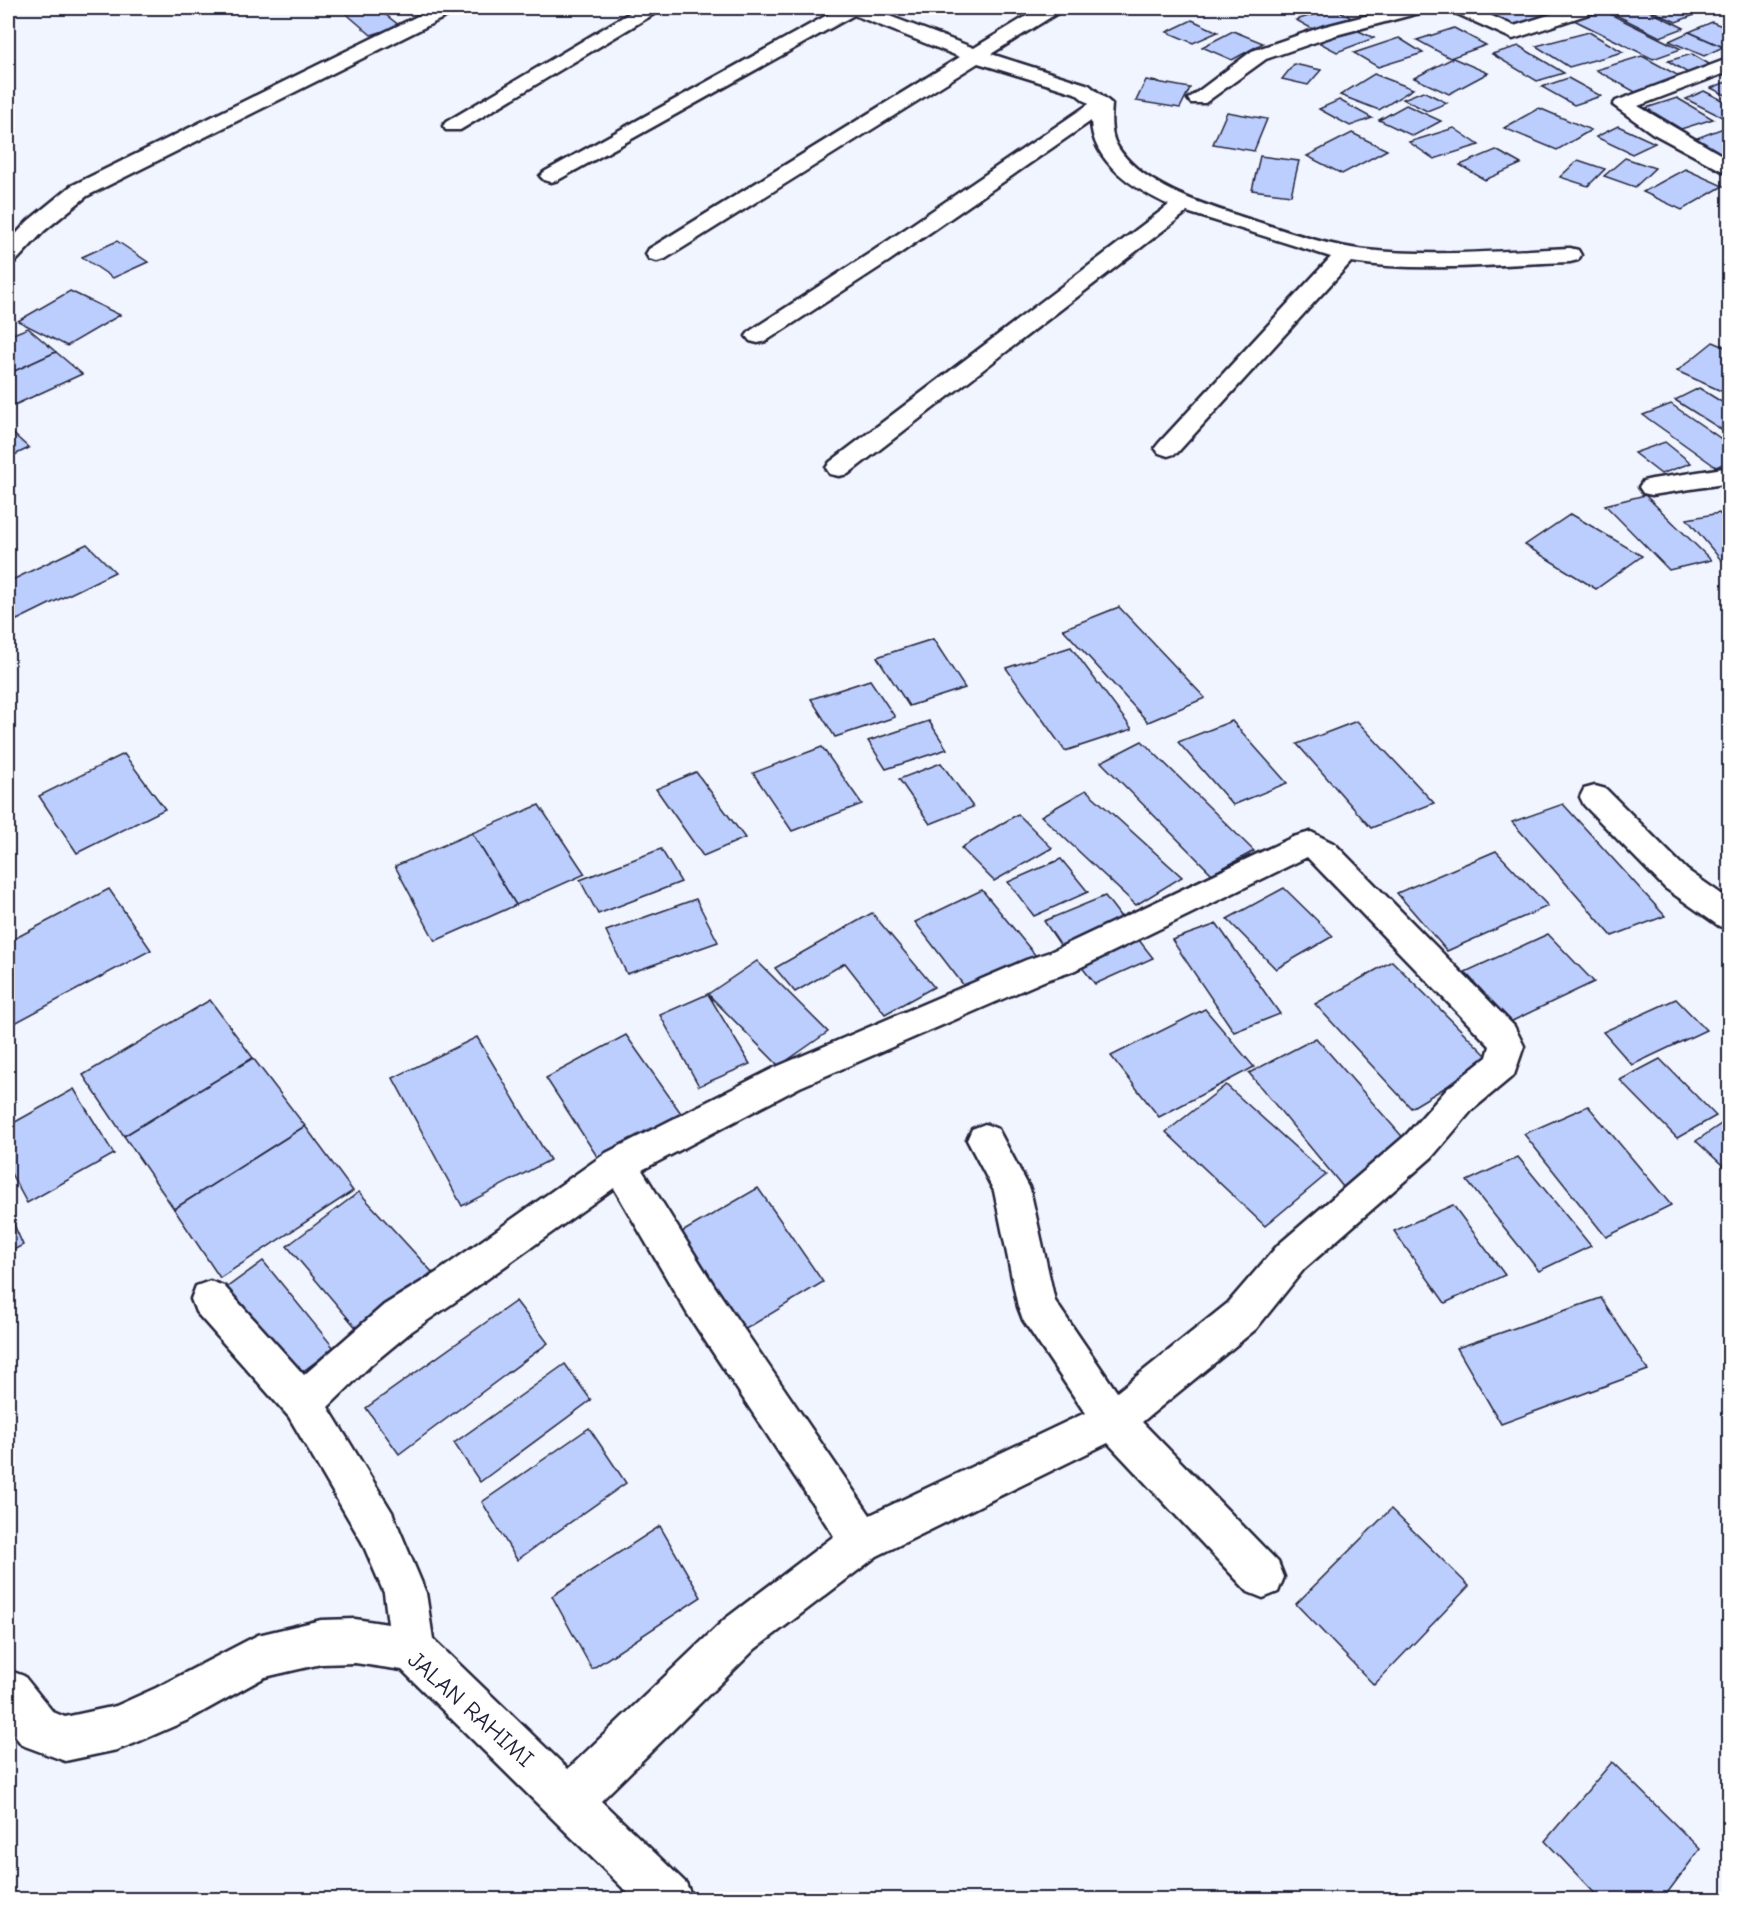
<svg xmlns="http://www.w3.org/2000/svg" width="1737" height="1907" viewBox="0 0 1737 1907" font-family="'Comic Neue',sans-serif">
<rect width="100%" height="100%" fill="#f1f5ff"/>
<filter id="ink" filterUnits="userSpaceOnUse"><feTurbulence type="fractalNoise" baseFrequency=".0167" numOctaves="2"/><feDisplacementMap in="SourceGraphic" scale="12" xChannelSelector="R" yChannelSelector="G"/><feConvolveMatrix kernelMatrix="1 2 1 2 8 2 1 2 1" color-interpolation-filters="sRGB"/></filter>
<g filter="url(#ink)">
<!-- building -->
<g fill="#bbcefe" stroke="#22223b" stroke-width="1.5">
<path d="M 355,8 L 377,8 L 400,26 L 371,35 L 343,11 Z"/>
<path d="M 1334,8 L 1355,20 L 1318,32 L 1296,20 Z"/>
<path d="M 1476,8 L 1549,8 L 1555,10 L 1514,26 Z"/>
<path d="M 1614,8 L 1643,8 L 1684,28 L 1660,37 L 1606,10 Z"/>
<path d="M 1646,8 L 1689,8 L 1700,13 L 1676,22 Z"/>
<path d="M 1602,10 L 1681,49 L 1653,59 L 1574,20 Z"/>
<path d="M 1192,20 L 1218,32 L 1193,43 L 1167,32 Z"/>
<path d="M 1712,22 L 1730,29 L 1730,44 L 1723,47 L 1689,32 Z"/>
<path d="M 1352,28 L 1374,38 L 1337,52 L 1316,41 Z"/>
<path d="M 1454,28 L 1486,45 L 1450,58 L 1417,40 Z"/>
<path d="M 1233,31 L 1263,43 L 1232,60 L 1202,47 Z"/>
<path d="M 1589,32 L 1623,52 L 1569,67 L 1536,46 Z"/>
<path d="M 1689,32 L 1723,47 L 1704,56 L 1669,41 Z"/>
<path d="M 1399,38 L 1423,53 L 1378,67 L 1354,53 Z"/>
<path d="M 1519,46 L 1564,73 L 1537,81 L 1492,54 Z"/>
<path d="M 1692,54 L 1716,68 L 1691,75 L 1668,61 Z"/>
<path d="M 1642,56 L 1681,77 L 1635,92 L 1596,70 Z"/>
<path d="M 1453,58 L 1488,73 L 1449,94 L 1414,78 Z"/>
<path d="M 1294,64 L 1321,70 L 1308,85 L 1282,79 Z"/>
<path d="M 1374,74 L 1413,89 L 1379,110 L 1340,95 Z"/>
<path d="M 1568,78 L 1601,96 L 1574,105 L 1542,87 Z"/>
<path d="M 1146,80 L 1190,88 L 1180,108 L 1136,101 Z"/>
<path d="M 1726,82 L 1730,84 L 1730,97 L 1711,88 Z"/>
<path d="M 1423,91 L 1447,103 L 1427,111 L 1403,99 Z"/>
<path d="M 1704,91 L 1730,104 L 1730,121 L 1686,99 Z"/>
<path d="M 1677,98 L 1713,119 L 1681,129 L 1646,108 Z"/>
<path d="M 1339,100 L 1372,118 L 1350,126 L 1319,109 Z"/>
<path d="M 1406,105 L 1441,121 L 1413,136 L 1379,120 Z"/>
<path d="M 1539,108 L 1591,130 L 1557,150 L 1504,128 Z"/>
<path d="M 1227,112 L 1267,119 L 1254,151 L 1213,144 Z"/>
<path d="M 1618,126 L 1655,143 L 1632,154 L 1596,137 Z"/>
<path d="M 1726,127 L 1730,129 L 1730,163 L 1689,141 Z"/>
<path d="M 1454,128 L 1479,145 L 1434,159 L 1409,142 Z"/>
<path d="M 1352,133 L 1387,150 L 1342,174 L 1307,156 Z"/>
<path d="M 1496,150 L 1521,164 L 1485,180 L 1460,165 Z"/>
<path d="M 1260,156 L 1299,161 L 1291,195 L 1252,190 Z"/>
<path d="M 1625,158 L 1655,168 L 1635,187 L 1604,176 Z"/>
<path d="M 1578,160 L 1605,169 L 1588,186 L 1560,177 Z"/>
<path d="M 1685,169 L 1723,186 L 1682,210 L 1643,192 Z"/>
<path d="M 117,241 L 148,262 L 113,278 L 82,257 Z"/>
<path d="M 70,291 L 120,315 L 67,346 L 18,321 Z"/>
<path d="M 28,328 L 56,352 L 8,374 L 8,336 Z"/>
<path d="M 1713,342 L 1730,349 L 1730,395 L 1677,371 Z"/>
<path d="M 56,352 L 82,374 L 8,408 L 8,374 Z"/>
<path d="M 1699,388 L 1730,407 L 1730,435 L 1675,400 Z"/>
<path d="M 1671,404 L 1730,445 L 1730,461 L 1716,467 L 1643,415 Z"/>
<path d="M 8,429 L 29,448 L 8,458 Z"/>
<path d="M 1665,442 L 1691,463 L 1661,474 L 1634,453 Z"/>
<path d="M 1645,495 L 1711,560 L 1669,570 L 1605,505 Z"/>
<path d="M 1719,513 L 1730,526 L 1730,558 L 1721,560 L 1687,519 Z"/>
<path d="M 1571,514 L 1642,556 L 1596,589 L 1525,545 Z"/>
<path d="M 87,544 L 115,572 L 17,620 L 8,609 L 8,582 Z"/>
<path d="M 1119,607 L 1205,698 L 1148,722 L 1063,629 Z"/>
<path d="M 933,639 L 965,688 L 909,706 L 877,657 Z"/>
<path d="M 1071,647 L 1132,729 L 1065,751 L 1006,668 Z"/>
<path d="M 870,680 L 895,717 L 835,737 L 811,699 Z"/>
<path d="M 929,721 L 947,749 L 886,769 L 868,741 Z"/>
<path d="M 1232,721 L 1287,783 L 1233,805 L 1178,742 Z"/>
<path d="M 1357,721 L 1434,803 L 1371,828 L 1297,744 Z"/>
<path d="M 1142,741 L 1254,851 L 1212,874 L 1101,762 Z"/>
<path d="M 822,747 L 862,804 L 792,831 L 753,773 Z"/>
<path d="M 124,754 L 165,809 L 77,853 L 39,796 Z"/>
<path d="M 941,763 L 973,807 L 930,824 L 899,779 Z"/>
<path d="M 696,772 L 745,838 L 703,856 L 656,789 Z"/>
<path d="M 1086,790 L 1182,877 L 1136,905 L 1041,816 Z"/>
<path d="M 1563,804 L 1665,916 L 1612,936 L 1512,822 Z"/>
<path d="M 539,805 L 585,874 L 516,905 L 472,833 Z"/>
<path d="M 1018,814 L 1052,848 L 994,881 L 961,848 Z"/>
<path d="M 472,833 L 516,905 L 435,941 L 395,866 Z"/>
<path d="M 661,849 L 681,882 L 598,914 L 580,880 Z"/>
<path d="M 1496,851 L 1548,906 L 1447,951 L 1397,893 Z"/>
<path d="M 1061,859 L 1088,892 L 1034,916 L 1008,882 Z"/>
<path d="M 1284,888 L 1333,936 L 1276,969 L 1227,919 Z"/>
<path d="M 109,889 L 151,950 L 13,1024 L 8,1015 L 8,942 Z"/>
<path d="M 982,890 L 1036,956 L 968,991 L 915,922 Z"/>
<path d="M 1105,896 L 1124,921 L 1061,946 L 1044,921 Z"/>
<path d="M 696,899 L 718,942 L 627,974 L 606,931 Z"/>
<path d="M 872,913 L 934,987 L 885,1014 L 845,963 L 795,992 L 775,968 Z"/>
<path d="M 1217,924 L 1280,1014 L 1234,1032 L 1172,940 Z"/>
<path d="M 1548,934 L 1594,982 L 1510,1022 L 1465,972 Z"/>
<path d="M 1135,935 L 1153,958 L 1095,984 L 1077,961 Z"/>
<path d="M 757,961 L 828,1032 L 779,1066 L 708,994 Z"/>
<path d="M 1392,961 L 1491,1060 L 1411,1108 L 1315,1004 Z"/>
<path d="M 708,994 L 750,1064 L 699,1086 L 660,1015 Z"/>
<path d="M 1676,999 L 1706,1030 L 1632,1065 L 1603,1032 Z"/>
<path d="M 210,1000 L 253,1058 L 124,1136 L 83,1075 Z"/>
<path d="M 1205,1009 L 1254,1067 L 1159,1117 L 1111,1056 Z"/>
<path d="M 626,1035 L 683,1116 L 600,1161 L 546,1078 Z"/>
<path d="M 477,1037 L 550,1160 L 462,1206 L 393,1078 Z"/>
<path d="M 1316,1038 L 1414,1150 L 1344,1188 L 1249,1073 Z"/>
<path d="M 253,1058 L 305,1126 L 174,1209 L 124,1136 Z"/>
<path d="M 1660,1059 L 1716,1116 L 1677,1138 L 1620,1080 Z"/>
<path d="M 1226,1085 L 1326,1175 L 1265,1226 L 1166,1132 Z"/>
<path d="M 74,1089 L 114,1154 L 27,1203 L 8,1168 L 8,1126 Z"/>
<path d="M 1588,1106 L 1671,1205 L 1606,1237 L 1524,1134 Z"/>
<path d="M 1730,1118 L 1730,1172 L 1696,1141 Z"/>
<path d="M 305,1126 L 353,1191 L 220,1278 L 174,1209 Z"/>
<path d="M 1518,1157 L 1591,1246 L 1539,1271 L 1467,1181 Z"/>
<path d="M 758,1188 L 823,1282 L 744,1330 L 682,1232 Z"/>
<path d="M 359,1192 L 432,1272 L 358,1330 L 287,1246 Z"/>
<path d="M 1453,1205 L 1505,1275 L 1445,1303 L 1394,1231 Z"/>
<path d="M 8,1211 L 23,1245 L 8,1253 Z"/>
<path d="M 263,1261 L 334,1348 L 290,1381 L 222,1291 Z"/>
<path d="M 1601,1298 L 1648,1370 L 1501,1424 L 1457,1348 Z"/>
<path d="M 516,1301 L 548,1343 L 399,1454 L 366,1408 Z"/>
<path d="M 565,1364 L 591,1400 L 480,1482 L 454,1443 Z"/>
<path d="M 589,1428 L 626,1483 L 517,1560 L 482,1502 Z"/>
<path d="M 1391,1509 L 1469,1586 L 1374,1685 L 1296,1604 Z"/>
<path d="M 660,1526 L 701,1597 L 592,1669 L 552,1596 Z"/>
<path d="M 1612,1762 L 1700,1849 L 1662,1900 L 1601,1900 L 1545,1841 Z"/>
</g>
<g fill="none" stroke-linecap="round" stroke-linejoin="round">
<defs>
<g id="minor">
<path d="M 434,8 L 457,8 L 455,12 L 87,196 L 44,231 L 16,261 L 8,263 L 8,243 L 28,221 L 71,186 Z"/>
<path d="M 638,8 L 659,8 L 657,12 L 460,130 L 446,130 L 443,126 L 446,122 Z"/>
<path d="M 840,8 L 868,8 L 974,48 L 1040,8 L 1061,8 L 1059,12 L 991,54 L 1089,85 L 1112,104 C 1111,117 1110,132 1116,144 C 1141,189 1215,208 1261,223 C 1295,234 1330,246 1366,250 C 1433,257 1502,251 1570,248 L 1578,250 L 1581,255 L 1578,260 L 1570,262 C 1498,264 1423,273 1351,262 L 1177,453 L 1168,456 L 1159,453 L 1155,448 L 1159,443 L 1331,257 L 1187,212 L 848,474 L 839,476 L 830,474 L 826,468 L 830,462 L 1169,205 C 1135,189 1092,163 1091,121 L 889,261 L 766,341 L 758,343 L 750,341 L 746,336 L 750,331 L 873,251 L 1089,104 L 1075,93 L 978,63 L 665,259 L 657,261 L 649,259 L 646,254 L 649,249 L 960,57 L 854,15 L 558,180 L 551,182 L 544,180 L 540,176 L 544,172 Z"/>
<path d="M 1396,8 L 1425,8 L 1423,12 L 1336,35 L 1266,59 L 1205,103 L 1191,103 L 1188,99 L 1252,51 L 1322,27 Z"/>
<path d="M 1451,8 L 1474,8 L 1514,26 L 1571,8 L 1597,8 L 1595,12 L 1513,39 L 1453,12 Z"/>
<path d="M 1720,8 L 1730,8 L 1730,14 L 1722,12 Z"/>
<path d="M 1730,58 L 1730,71 L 1638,106 L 1730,160 L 1730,175 L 1652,133 L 1613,105 L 1616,101 Z"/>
<path d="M 1730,467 L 1730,483 L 1652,495 L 1643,493 L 1639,487 L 1643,481 L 1652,479 Z"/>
<path d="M 1595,786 L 1606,789 L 1687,870 L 1730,900 L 1730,930 L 1719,926 L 1665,888 L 1584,805 L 1580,797 L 1584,789 Z"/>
<path d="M 1311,832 L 1335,844 L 1514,1026 L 1524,1046 L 1514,1075 L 1472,1110 L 1432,1157 L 1304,1269 L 1256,1329 L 1142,1422 L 1278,1562 L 1284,1577 L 1278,1592 L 1263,1598 L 1248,1592 L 1108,1443 L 877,1556 L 755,1649 L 601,1801 L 686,1883 L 693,1900 L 635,1900 L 402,1670 L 355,1663 L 321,1664 L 265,1677 L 188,1720 L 133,1744 L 117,1750 L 65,1761 L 22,1745 L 8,1727 L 8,1670 L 24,1676 L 53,1712 L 65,1717 L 116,1706 L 156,1688 L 258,1635 L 321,1620 L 355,1619 L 388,1624 L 384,1593 L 362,1542 L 289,1417 L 196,1312 L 191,1299 L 196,1286 L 210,1281 L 224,1286 L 304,1375 L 384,1305 L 436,1273 L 606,1153 L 776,1067 L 1026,960 L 1050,952 L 1293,837 ZM 1307,857 L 1490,1046 L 1487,1057 L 1448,1088 L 1406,1135 L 1278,1245 L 1228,1303 L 1117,1392 L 1055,1301 L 1030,1189 L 998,1129 L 985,1124 L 972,1129 L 967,1140 L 994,1191 L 1018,1307 L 1023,1320 L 1085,1413 L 870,1515 L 715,1287 L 642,1170 L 800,1087 L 1046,980 L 1071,972 ZM 614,1188 L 687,1313 L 834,1536 L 725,1619 L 568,1769 L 433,1639 L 426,1593 L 392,1512 L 328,1407 L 372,1364 L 412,1331 L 462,1297 Z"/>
</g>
</defs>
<!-- minor casing -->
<use href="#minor" stroke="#22223b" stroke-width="5"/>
<!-- minor -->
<use href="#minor" fill="#fff" fill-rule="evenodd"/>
</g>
</g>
<g text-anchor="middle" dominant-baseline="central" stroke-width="6" stroke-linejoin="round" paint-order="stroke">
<!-- near-street labels -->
<g font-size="24" fill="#22223b" stroke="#fff">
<text transform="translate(471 1709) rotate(42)">JALAN RAHIMI</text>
</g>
</g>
<!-- margin -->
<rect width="1737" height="1907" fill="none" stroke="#fff" stroke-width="30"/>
<rect x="15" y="15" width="1707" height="1877" fill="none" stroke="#22223b" stroke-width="2" filter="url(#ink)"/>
</svg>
